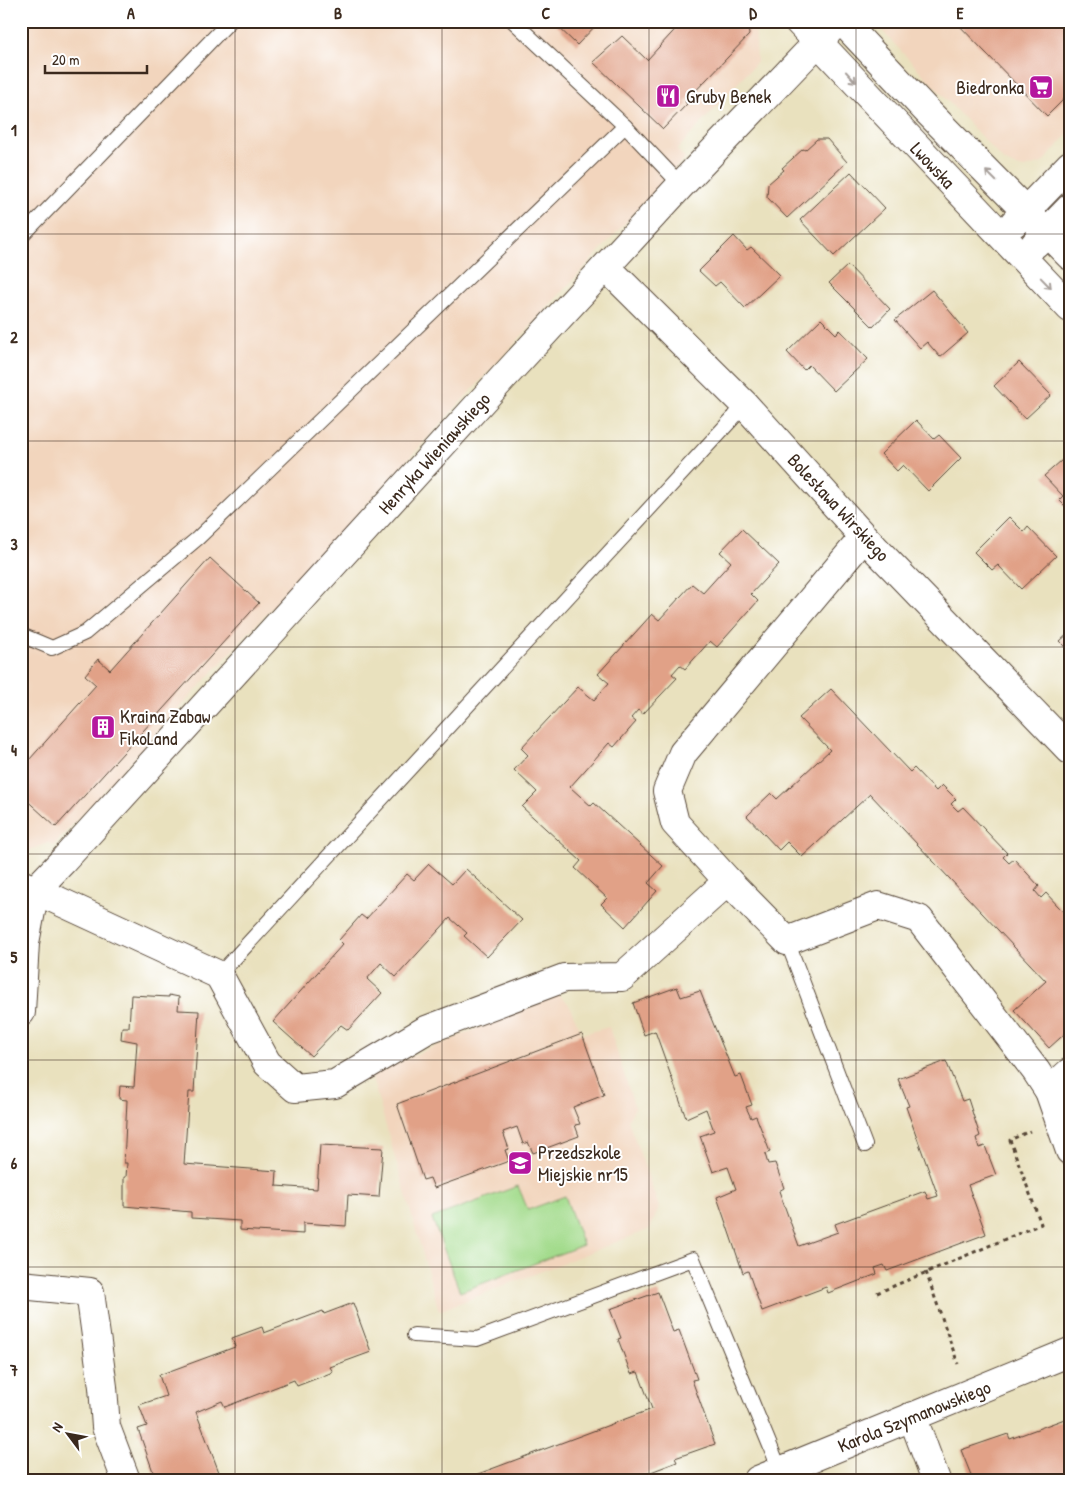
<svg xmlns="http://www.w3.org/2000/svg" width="1091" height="1501" viewBox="0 0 1091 1501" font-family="'Patrick Hand',sans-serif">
<rect width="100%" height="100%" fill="#fff"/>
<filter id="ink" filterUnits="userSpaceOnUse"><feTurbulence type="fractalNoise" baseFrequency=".02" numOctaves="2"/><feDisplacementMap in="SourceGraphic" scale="10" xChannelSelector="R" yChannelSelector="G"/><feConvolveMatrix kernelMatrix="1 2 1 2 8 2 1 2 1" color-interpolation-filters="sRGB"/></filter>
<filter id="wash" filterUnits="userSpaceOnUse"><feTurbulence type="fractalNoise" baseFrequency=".0096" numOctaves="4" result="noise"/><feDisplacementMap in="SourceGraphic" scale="20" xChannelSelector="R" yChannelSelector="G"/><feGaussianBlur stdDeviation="1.12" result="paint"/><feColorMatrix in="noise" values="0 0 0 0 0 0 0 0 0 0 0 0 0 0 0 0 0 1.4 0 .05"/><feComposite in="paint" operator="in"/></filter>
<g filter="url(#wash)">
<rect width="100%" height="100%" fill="#e9e1be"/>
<!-- built -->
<g fill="#f2d5bd">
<path d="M 21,21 L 755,21 L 757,62 L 677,150 L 685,158 L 54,845 L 48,843 L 21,854 Z"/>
<path d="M 873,21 L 1070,21 L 1070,132 L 1042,163 L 1024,168 L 1012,165 L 1004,161 Z"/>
<path d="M 557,994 L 568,1003 L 582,1034 L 609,1027 L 635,1108 L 628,1120 L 659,1207 L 650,1229 L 439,1311 L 371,1074 Z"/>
</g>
<!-- green -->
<path fill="#a3db8c" stroke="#6f8255" d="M 518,1186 L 528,1210 L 565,1196 L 583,1245 L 460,1292 L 432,1218 Z"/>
<g id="blocks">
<!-- building -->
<g fill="#e1a187">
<path d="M 552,21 L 600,21 L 577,45 Z"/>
<path d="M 683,21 L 744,21 L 748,25 L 749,35 L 685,102 L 687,104 L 663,129 L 593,62 L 622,36 L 647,60 Z"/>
<path d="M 955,21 L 1070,21 L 1070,93 L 1047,116 Z"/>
<path d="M 817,139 L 827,139 L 847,162 L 787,218 L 767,197 L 768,184 L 784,170 L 782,168 L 803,149 L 805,150 Z"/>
<path d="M 851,172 L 885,208 L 834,256 L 800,220 Z"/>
<path d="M 734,236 L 747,250 L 751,247 L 780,275 L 745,308 L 720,282 L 715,286 L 699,271 Z"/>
<path d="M 848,265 L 890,309 L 873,327 L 829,283 Z"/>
<path d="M 932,290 L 968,333 L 940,357 L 927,342 L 920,348 L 895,320 Z"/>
<path d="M 821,319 L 836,334 L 840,330 L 868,359 L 834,391 L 809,365 L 804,370 L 787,352 Z"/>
<path d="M 1019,362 L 1051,395 L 1025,419 L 994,386 Z"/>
<path d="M 916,420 L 934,439 L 939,435 L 961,458 L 928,491 L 903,465 L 897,471 L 881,454 Z"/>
<path d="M 1070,453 L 1070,511 L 1059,500 L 1063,496 L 1044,476 Z"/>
<path d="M 1009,517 L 1024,532 L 1028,527 L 1056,556 L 1021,589 L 998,565 L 992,570 L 974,552 Z"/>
<path d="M 742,529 L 779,564 L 751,594 L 758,601 L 717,647 L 710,641 L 685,669 L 680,665 L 672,674 L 677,678 L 643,714 L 638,710 L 631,718 L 636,722 L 614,747 L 609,743 L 570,787 L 591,806 L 594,803 L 663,866 L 648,883 L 657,891 L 625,927 L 601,904 L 607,898 L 575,868 L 581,861 L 522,807 L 537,792 L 514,770 L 528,755 L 521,748 L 578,687 L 594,700 L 609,683 L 598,674 L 652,614 L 659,620 L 692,584 L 703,593 L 731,562 L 720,552 Z"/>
<path d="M 210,558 L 259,603 L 56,827 L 21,795 L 21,769 L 96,685 L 85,675 L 98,659 L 110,670 Z"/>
<path d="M 1070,632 L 1070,651 L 1060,641 Z"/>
<path d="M 831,689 L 910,772 L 914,768 L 936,791 L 942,785 L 956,799 L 951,804 L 958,811 L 963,807 L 1007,853 L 1003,857 L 1009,863 L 1014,859 L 1039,886 L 1035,891 L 1041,898 L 1046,893 L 1070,919 L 1070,1021 L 1068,1022 L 1070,1029 L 1049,1048 L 1014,1010 L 1046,981 L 870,794 L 802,857 L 787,842 L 779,850 L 747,816 L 771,793 L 777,799 L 830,750 L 799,718 Z"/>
<path d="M 429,864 L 452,884 L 466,869 L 522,920 L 487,957 L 464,936 L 467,933 L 450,918 L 396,977 L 381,963 L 367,979 L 382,993 L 348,1030 L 341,1025 L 311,1056 L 273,1022 L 343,944 L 339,940 L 361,915 L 366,919 L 407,874 L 414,880 Z"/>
<path d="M 677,987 L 681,997 L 700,991 L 735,1077 L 741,1075 L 752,1105 L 746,1107 L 751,1118 L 756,1116 L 770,1152 L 765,1154 L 768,1164 L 775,1163 L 784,1188 L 779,1191 L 799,1246 L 838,1232 L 835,1224 L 925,1191 L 928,1199 L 938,1196 L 906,1107 L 909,1106 L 898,1079 L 946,1061 L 962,1101 L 968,1099 L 980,1136 L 976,1138 L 979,1148 L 985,1146 L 996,1175 L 968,1185 L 986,1234 L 887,1271 L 884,1265 L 875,1268 L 877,1274 L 828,1293 L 826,1287 L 762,1311 L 748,1271 L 743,1273 L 717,1197 L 736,1189 L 728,1167 L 713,1172 L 700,1136 L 714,1131 L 706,1109 L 686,1118 L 655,1031 L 644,1035 L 633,1003 Z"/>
<path d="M 131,995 L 169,997 L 169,995 L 179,997 L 178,1010 L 199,1011 L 194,1092 L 189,1092 L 184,1164 L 277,1171 L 276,1186 L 317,1189 L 320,1145 L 383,1148 L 379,1197 L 348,1195 L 346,1226 L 303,1223 L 303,1234 L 240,1230 L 240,1221 L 191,1218 L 191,1212 L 124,1206 L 124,1177 L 126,1177 L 127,1163 L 124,1163 L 127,1100 L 119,1099 L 120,1086 L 134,1087 L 137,1042 L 121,1039 L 122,1027 L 129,1027 Z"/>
<path d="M 582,1034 L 604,1095 L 573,1107 L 580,1124 L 575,1125 L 579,1136 L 533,1153 L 528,1142 L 523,1144 L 517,1127 L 503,1132 L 509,1149 L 505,1150 L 509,1161 L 434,1188 L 430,1178 L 423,1180 L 397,1104 Z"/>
<path d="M 658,1292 L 673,1332 L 679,1330 L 697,1379 L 692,1380 L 715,1444 L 675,1458 L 677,1462 L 630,1480 L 462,1480 L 652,1409 L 638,1372 L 631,1374 L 618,1339 L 621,1338 L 610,1309 Z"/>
<path d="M 353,1303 L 371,1352 L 330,1367 L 333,1372 L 297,1386 L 294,1380 L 225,1407 L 222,1401 L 196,1412 L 222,1480 L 227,1477 L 228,1480 L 156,1480 L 138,1429 L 147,1426 L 139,1405 L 166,1396 L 159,1375 L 235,1347 L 232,1338 L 262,1327 L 264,1333 L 323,1311 L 324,1314 Z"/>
<path d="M 1070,1417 L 1070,1479 L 973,1480 L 961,1450 L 1008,1434 L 1010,1439 Z"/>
</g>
</g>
</g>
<g filter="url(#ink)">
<use href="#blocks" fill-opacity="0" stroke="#554536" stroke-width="1"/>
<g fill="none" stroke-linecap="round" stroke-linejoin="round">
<defs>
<g id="lane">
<path d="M 513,21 L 625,126 L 681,185"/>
<path d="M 21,237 L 230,21"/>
<path d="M 21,635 L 52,648 L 85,633 L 198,538 L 625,126"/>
<path d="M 787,941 L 865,1145"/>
<path d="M 219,975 L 745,405"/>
<path d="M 414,1335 L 477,1339 L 693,1259 L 780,1470"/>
</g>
<g id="street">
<path d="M 606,267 L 745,405 L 864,537 L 1070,750"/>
<path d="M 728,881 L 675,823 L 667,791 L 683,753 L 864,537"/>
<path d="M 21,1012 L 25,943 L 35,890 L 219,975 L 267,1063 L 295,1088 L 335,1084 L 426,1030 L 564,978 L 622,977 L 728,881 L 787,941 L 878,906 L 919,919 L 1036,1071 L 1049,1091 L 1070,1151"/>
<path d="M 1049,1091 L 1070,1072"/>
<path d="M 21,1285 L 90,1292 L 103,1387 L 106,1427 L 126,1480"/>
<path d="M 912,1416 L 936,1480"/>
<path d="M 758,1480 L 1070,1352"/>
</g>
<g id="secondary">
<path d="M 798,21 L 1070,308"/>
<path d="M 842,21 L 927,111 L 1070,256"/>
<path d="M 1014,223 L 1070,165"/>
<path d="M 1035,244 L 1070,208"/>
<path d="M 21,884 L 35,890 L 63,861 L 501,380 L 681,185 L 838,21"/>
</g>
</defs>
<!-- lane casing -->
<use href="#lane" stroke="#554536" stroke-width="16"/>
<!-- street casing -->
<use href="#street" stroke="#554536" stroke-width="30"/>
<!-- secondary casing -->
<use href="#secondary" stroke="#554536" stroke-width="30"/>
<!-- path -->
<g stroke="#554536" stroke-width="3" stroke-dasharray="4 4" stroke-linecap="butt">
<path d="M 926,1272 L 958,1364"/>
<path d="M 877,1293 L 1041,1224 L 1010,1140 L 1030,1131"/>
</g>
<!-- lane -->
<use href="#lane" stroke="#fff" stroke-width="14"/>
<!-- street -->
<use href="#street" stroke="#fff" stroke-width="28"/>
<!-- secondary -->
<use href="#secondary" stroke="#fff" stroke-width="28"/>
</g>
<!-- one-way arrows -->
<defs><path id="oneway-shaft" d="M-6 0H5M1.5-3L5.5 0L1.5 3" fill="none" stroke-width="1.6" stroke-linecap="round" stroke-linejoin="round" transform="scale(1.25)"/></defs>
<g stroke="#a79f9a">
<use href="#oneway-shaft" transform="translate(851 77) rotate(47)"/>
<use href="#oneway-shaft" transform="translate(991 176) rotate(-135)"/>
<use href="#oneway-shaft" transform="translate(1046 283) rotate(46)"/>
</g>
</g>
<!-- grid -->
<path fill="none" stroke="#3b2a1e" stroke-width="1" stroke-opacity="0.55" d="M 235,21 L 235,1480M 442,21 L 442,1480M 649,21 L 649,1480M 856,21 L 856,1480M 21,234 L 1070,234M 21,441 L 1070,441M 21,647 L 1070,647M 21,854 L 1070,854M 21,1060 L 1070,1060M 21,1267 L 1070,1267"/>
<!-- icons -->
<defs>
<symbol id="supermarket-square" viewBox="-11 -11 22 22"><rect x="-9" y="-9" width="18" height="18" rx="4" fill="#b5179e" stroke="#fff"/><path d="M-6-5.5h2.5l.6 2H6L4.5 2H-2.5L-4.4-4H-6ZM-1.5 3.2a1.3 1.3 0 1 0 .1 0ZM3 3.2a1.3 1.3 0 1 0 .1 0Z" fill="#fff"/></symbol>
<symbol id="restaurant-square" viewBox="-11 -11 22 22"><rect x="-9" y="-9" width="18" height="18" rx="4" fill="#b5179e" stroke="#fff"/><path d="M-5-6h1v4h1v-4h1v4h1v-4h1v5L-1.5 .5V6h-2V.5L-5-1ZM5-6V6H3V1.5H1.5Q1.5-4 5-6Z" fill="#fff"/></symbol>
<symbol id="building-square" viewBox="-11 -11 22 22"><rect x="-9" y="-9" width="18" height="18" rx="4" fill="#b5179e" stroke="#fff"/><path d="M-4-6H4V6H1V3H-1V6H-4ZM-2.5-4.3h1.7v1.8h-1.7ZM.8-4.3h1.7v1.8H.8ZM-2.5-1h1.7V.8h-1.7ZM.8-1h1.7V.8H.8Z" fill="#fff"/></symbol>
<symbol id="school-square" viewBox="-11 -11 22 22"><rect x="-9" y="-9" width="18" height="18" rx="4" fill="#b5179e" stroke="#fff"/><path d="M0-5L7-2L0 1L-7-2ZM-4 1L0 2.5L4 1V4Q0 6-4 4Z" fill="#fff"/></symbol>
</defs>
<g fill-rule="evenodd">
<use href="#supermarket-square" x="1027" y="73" width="28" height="28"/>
<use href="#restaurant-square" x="654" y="82" width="28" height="28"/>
<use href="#building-square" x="89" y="713" width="28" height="28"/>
<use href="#school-square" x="506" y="1149" width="28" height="28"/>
</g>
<g text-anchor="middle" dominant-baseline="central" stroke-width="4" stroke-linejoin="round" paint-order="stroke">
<!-- poi labels -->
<g font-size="19" fill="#3b2a1e" stroke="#fff" text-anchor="start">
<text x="1024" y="87" text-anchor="end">Biedronka</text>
<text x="686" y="96">Gruby Benek</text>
<text x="120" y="716">Kraina Zabaw<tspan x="120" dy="22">FikoLand</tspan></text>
<text x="538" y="1152">Przedszkole<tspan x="538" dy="22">Miejskie nr15</tspan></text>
</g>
<!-- street labels -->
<g font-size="19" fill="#3b2a1e" stroke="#fff">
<text transform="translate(933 165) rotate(47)">Lwowska</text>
<text transform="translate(434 453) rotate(-48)">Henryka Wieniawskiego</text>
<text transform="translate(839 507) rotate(47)">Bolesława Wirskiego</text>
<text transform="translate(914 1416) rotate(-22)">Karola Szymanowskiego</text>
</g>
</g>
<!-- margin -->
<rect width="1091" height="1501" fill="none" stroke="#fff" stroke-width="55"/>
<!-- north arrow -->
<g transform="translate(68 1434) rotate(302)" stroke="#ffffff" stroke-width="4" paint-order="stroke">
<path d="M0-4L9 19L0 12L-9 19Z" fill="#3b2a1e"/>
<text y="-8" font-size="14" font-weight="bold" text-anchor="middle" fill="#3b2a1e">N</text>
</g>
<!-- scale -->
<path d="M45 65v8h102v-8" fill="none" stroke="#3b2a1e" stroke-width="2.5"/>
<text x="52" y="65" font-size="15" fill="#3b2a1e" stroke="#ffffff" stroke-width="4" paint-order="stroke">20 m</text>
<rect x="28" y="28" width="1036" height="1446" fill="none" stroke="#3b2a1e" stroke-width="2"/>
<g font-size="16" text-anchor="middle" font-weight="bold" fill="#3b2a1e">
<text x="131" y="19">A</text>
<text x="338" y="19">B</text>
<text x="546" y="19">C</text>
<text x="753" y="19">D</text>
<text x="960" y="19">E</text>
<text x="14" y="136">1</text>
<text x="14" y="343">2</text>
<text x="14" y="550">3</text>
<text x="14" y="756">4</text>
<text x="14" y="963">5</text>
<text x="14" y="1169">6</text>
<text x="14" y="1376">7</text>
</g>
</svg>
